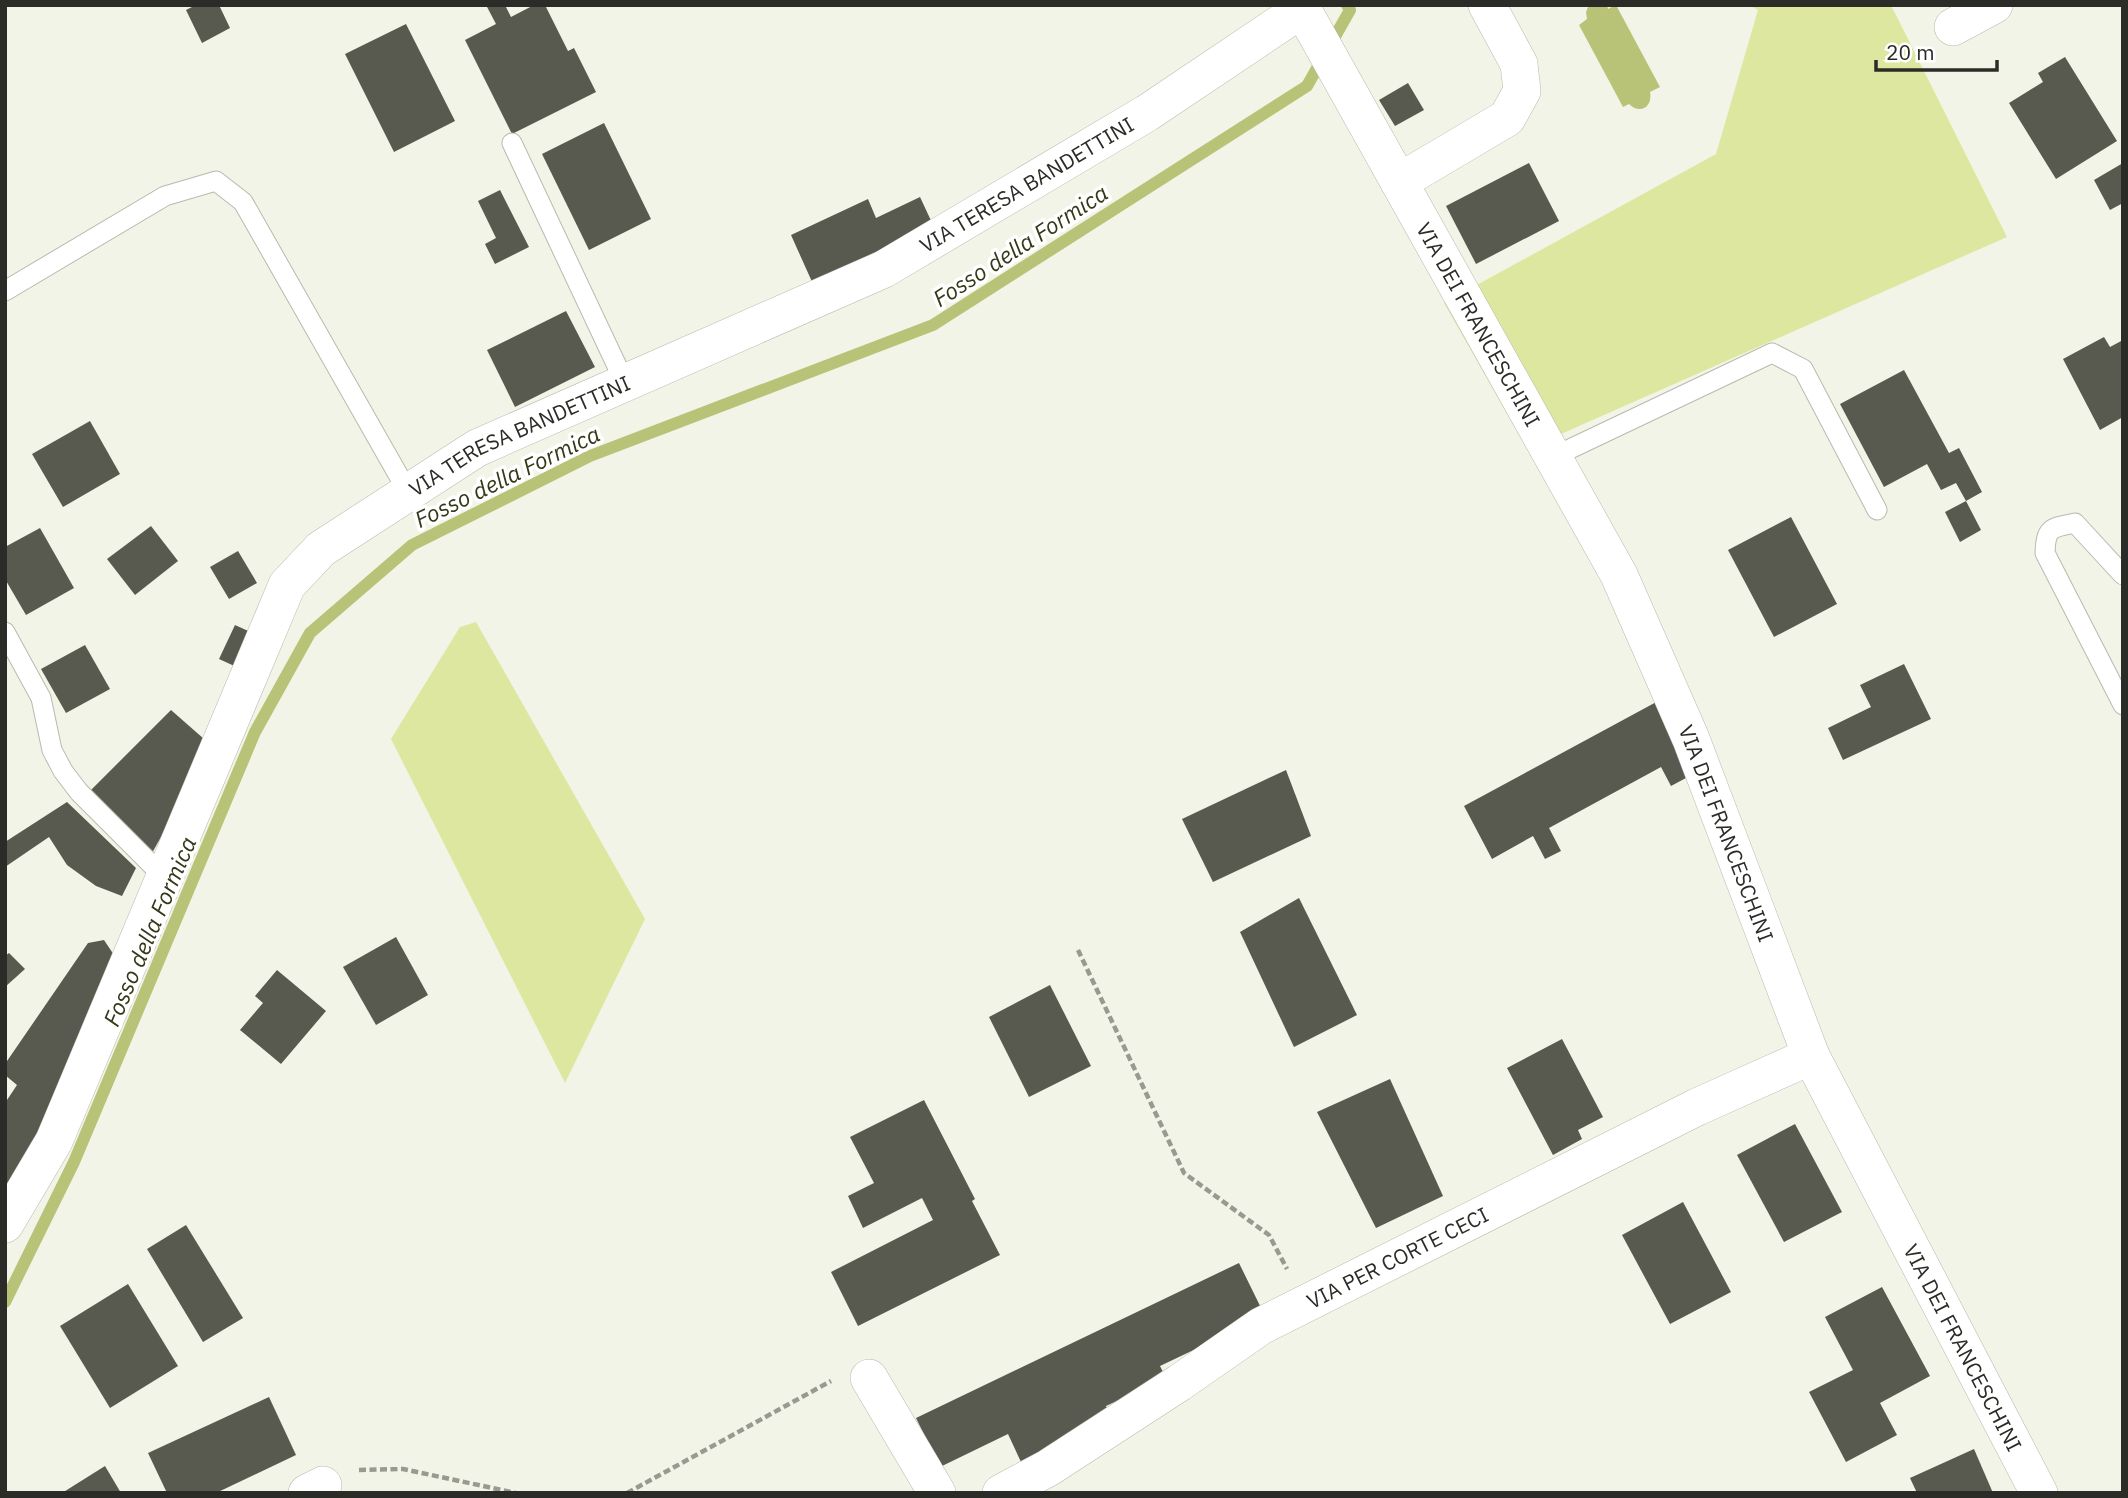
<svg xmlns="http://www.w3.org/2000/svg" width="2128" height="1498" viewBox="0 0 2128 1498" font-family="'IBM Plex Sans',sans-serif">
<rect width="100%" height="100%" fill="#f2f4e7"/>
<!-- green -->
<g fill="#dde7a0">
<path d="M 1749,5 L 1891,5 L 2007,237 L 1527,449 L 1444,303 L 1716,154 L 1758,10 Z"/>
<path d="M 476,622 L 645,919 L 565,1083 L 391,739 L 460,627 Z"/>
</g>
<!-- water -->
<path fill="#b9c377" d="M 1589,5 L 1607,5 L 1608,9 L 1616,5 L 1660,87 L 1650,92 C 1653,107 1640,115 1629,104 L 1623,107 L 1579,25 L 1587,19 L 1586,12 Z"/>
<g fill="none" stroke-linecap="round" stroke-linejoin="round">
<!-- stream -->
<path stroke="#b9c377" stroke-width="12" d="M 5,1302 L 74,1162 L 255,732 L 310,633 L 412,545 L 590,456 L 933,325 L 1307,86 L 1350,10 L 1347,5"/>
</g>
<!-- building -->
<g fill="#585a4f">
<path d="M 196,5 L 219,5 L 230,28 L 202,43 L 186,10 Z"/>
<path d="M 486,5 L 505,5 L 511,17 L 534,5 L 545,5 L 568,51 L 574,48 L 596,92 L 512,134 L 465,40 L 496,24 Z"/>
<path d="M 406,24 L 455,121 L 394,152 L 345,54 Z"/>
<path d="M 2065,57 L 2117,141 L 2056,179 L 2009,103 L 2043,82 L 2038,73 Z"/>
<path d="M 1408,83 L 1424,110 L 1395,126 L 1379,100 Z"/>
<path d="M 604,123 L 651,219 L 589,250 L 542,154 Z"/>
<path d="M 1529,163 L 1559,221 L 1476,264 L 1446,206 Z"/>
<path d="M 2123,163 L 2123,203 L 2110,210 L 2094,180 Z"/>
<path d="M 500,190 L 529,247 L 495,264 L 485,244 L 496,238 L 478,201 Z"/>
<path d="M 920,197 L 934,227 L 813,284 L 791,235 L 868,199 L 876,218 Z"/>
<path d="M 566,311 L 595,367 L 515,407 L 487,350 Z"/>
<path d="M 2104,337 L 2110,347 L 2123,340 L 2123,417 L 2100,430 L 2063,359 Z"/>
<path d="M 1904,370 L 1949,453 L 1959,448 L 1982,492 L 1966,501 L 1956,483 L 1941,490 L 1927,464 L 1884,487 L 1840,404 Z"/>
<path d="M 90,421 L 120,474 L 63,507 L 32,454 Z"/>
<path d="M 1966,501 L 1981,530 L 1960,542 L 1945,512 Z"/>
<path d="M 1791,517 L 1837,604 L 1774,637 L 1728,550 Z"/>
<path d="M 151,526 L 178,561 L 135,595 L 107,559 Z"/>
<path d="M 40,528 L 74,588 L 26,615 L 5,579 L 5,547 Z"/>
<path d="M 238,551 L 257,583 L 229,599 L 210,567 Z"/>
<path d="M 235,625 L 257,635 L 241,669 L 219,659 Z"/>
<path d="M 85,645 L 110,689 L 66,713 L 41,669 Z"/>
<path d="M 1904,664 L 1931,719 L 1843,760 L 1828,728 L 1871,707 L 1860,685 Z"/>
<path d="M 1660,700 L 1699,771 L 1671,786 L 1661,767 L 1549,828 L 1561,851 L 1545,859 L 1533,836 L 1492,859 L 1464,806 Z"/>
<path d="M 171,710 L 212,746 L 152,853 L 89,792 Z"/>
<path d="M 1286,770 L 1311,836 L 1213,882 L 1182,819 Z"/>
<path d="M 67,802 L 136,868 L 122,896 L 96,886 L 67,865 L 49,837 L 5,867 L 5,842 Z"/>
<path d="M 1299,898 L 1357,1015 L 1294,1047 L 1240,932 Z"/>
<path d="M 396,937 L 428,995 L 376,1025 L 343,967 Z"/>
<path d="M 104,940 L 116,958 L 5,1204 L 5,1103 L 17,1085 L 5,1075 L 5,1064 L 88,943 Z"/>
<path d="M 9,953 L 25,969 L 5,987 L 5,956 Z"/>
<path d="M 277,970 L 326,1011 L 281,1064 L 240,1030 L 263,1003 L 255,996 Z"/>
<path d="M 1050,985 L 1091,1066 L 1029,1097 L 989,1017 Z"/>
<path d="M 1562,1039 L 1603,1117 L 1578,1130 L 1582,1139 L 1553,1155 L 1507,1068 Z"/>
<path d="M 1390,1079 L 1443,1196 L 1376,1228 L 1317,1112 Z"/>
<path d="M 924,1100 L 975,1199 L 972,1201 L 1000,1255 L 858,1326 L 831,1272 L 933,1220 L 922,1198 L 863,1228 L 848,1196 L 874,1183 L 850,1137 Z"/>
<path d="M 1795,1124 L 1842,1212 L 1784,1242 L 1737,1155 Z"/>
<path d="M 1683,1202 L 1731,1292 L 1670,1324 L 1622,1235 Z"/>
<path d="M 186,1225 L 243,1318 L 203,1342 L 147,1249 Z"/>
<path d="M 1239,1263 L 1265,1316 L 1160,1366 L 1166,1378 L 1106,1406 L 1112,1419 L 1021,1462 L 1008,1434 L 940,1467 L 916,1418 Z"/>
<path d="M 128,1284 L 178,1366 L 110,1408 L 60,1326 Z"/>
<path d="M 1882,1287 L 1930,1376 L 1880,1403 L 1897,1435 L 1846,1462 L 1809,1392 L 1853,1370 L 1825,1317 Z"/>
<path d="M 269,1397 L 296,1455 L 216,1493 L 167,1493 L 148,1453 Z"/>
<path d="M 1974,1449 L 1993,1493 L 1917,1493 L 1910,1478 Z"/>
<path d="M 105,1466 L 121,1493 L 62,1493 Z"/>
</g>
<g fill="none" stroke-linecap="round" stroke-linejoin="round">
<defs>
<g id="service">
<path d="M 512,143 L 625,383"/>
<path d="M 5,291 L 165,196 L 216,181 L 243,202 L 408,492"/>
<path d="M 1553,457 L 1772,353 L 1803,369 L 1877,510"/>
<path d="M 2123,575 L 2075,523 C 2051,528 2046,527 2045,553 L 2123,705"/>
<path d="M 5,632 L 41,698 L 52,750 L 63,771 L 79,792 L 164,877"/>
</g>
<g id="minor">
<path id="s1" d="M 1300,5 L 1619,575 L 1691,739 L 1811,1056 L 2039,1493"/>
<path d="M 1953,27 L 1994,5"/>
<path d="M 1399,182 L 1507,118 L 1522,91 L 1519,64 L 1487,5"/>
<path id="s2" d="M 5,1224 L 54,1141 L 287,585 L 321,549 L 477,448 L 884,269 L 1147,113 L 1302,9"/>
<path d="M 869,1378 L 937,1493"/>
<path d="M 307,1493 L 323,1485"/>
<path id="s3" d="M 1001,1493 L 1048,1468 L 1179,1383 L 1261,1326 L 1697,1107 L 1811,1056"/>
</g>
</defs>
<!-- service casing -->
<use href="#service" stroke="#b8baad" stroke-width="21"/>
<!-- minor casing -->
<use href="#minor" stroke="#b8baad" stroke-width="38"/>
<!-- path -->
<g stroke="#989a91" stroke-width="4.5" stroke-dasharray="7 3.5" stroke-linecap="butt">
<path d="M 1078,950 L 1184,1173 L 1269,1235 L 1287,1269"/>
<path d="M 359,1470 L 403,1469 L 516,1493"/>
<path d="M 627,1493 L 831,1381"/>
</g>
<!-- service -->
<use href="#service" stroke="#fff" stroke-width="19"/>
<!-- minor -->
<use href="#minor" stroke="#fff" stroke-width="37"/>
</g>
<g text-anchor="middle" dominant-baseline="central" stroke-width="7" stroke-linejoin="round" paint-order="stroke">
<!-- street labels -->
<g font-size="21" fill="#2b2c27" stroke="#fff">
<text stroke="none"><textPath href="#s2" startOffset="1545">VIA TERESA BANDETTINI</textPath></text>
<text stroke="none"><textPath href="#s1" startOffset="366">VIA DEI FRANCESCHINI</textPath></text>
<text stroke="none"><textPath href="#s2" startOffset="978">VIA TERESA BANDETTINI</textPath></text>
<text stroke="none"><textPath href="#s1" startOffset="933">VIA DEI FRANCESCHINI</textPath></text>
<text stroke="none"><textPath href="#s3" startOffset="462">VIA PER CORTE CECI</textPath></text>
<text stroke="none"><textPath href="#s1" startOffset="1500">VIA DEI FRANCESCHINI</textPath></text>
</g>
<!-- water labels -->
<g font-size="23" font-style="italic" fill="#353817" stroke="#fff">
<text transform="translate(1020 245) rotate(-33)">Fosso della Formica</text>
<text transform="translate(507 476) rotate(-26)">Fosso della Formica</text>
<text transform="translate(149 931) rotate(-67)">Fosso della Formica</text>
</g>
</g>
<!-- border -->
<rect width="2128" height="1498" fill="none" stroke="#2b2c27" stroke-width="14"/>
<!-- scale -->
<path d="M1876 60v10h121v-10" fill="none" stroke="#2b2c27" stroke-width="3.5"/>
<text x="1886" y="60" font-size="21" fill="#2b2c27" stroke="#ffffff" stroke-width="5" paint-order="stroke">20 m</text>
</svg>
